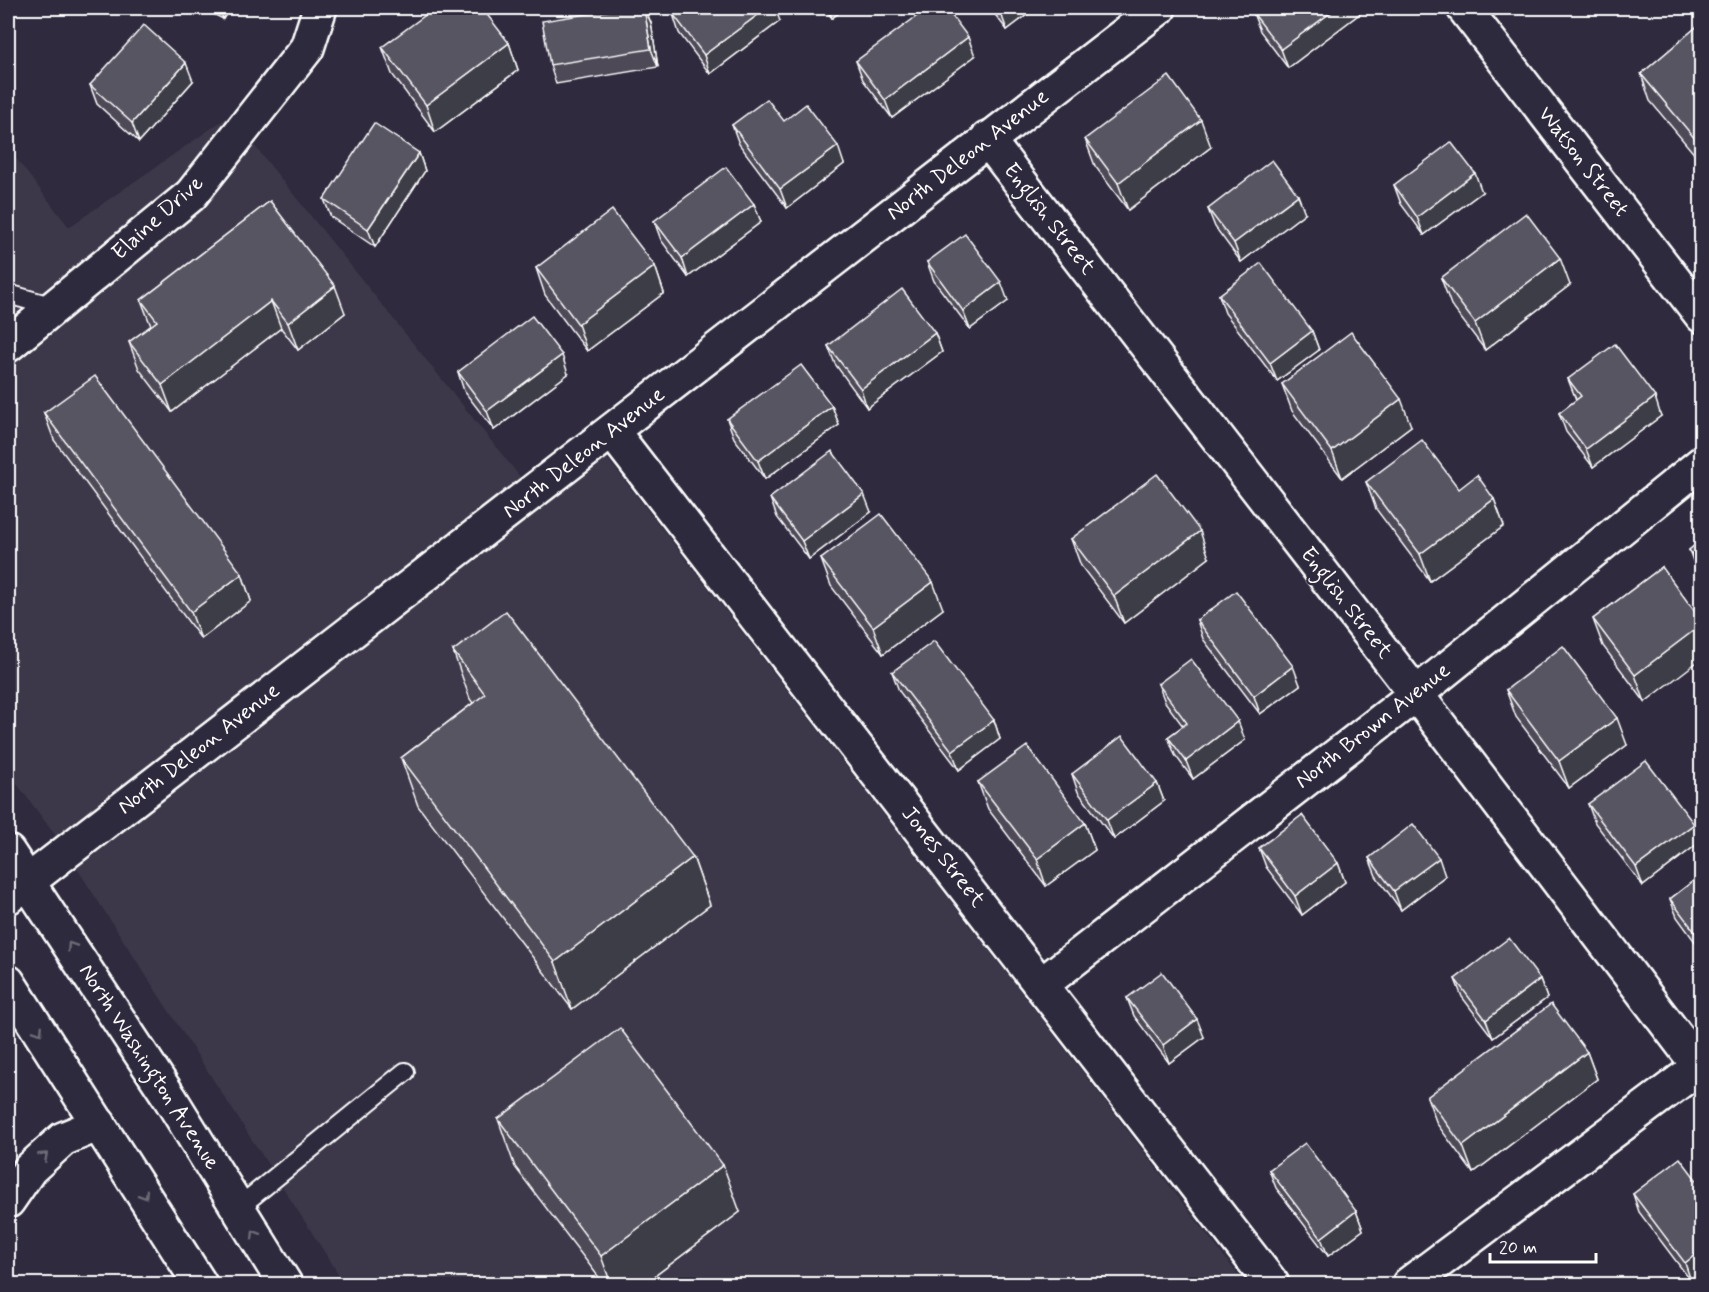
<svg xmlns="http://www.w3.org/2000/svg" width="1709" height="1292" viewBox="0 0 1709 1292" font-family="Mynerve,sans-serif">
<rect width="100%" height="100%" fill="#2f2a3d"/>
<filter id="ink" filterUnits="userSpaceOnUse"><feTurbulence type="fractalNoise" baseFrequency=".0167" numOctaves="2"/><feDisplacementMap in="SourceGraphic" scale="12" xChannelSelector="R" yChannelSelector="G"/><feConvolveMatrix kernelMatrix="1 2 1 2 8 2 1 2 1" color-interpolation-filters="sRGB"/></filter>
<g filter="url(#ink)">
<!-- built -->
<g fill="#3c3749">
<path d="M 229,116 L 178,182 L 8,321 L 8,148 L 69,227 Z"/>
<path d="M 254,145 L 521,478 L 56,836 L 8,772 L 8,368 L 203,209 Z"/>
<path d="M 607,458 L 1025,997 L 1245,1284 L 345,1284 L 76,867 Z"/>
</g>
<g fill="none" stroke-linecap="round" stroke-linejoin="round">
<defs>
<g id="lane">
<path d="M 8,294 L 54,307"/>
<path d="M 239,1207 L 405,1072"/>
</g>
<g id="street">
<path d="M 1464,8 L 1702,316"/>
<path d="M 987,139 L 1416,694 L 1702,1070"/>
<path d="M 8,345 L 191,195 L 307,48 L 320,8"/>
<path d="M 612,431 L 1272,1284"/>
<path d="M 8,897 L 1159,8"/>
<path d="M 1041,985 L 1416,694 L 1702,463"/>
<path d="M 8,1201 L 30,1169 L 63,1139 L 99,1124"/>
<path d="M 1409,1284 L 1699,1067"/>
</g>
<g id="primary">
<path d="M 8,852 L 170,1098 L 285,1284"/>
<path d="M 8,982 L 200,1284"/>
</g>
</defs>
<!-- lane casing -->
<use href="#lane" stroke="#fff" stroke-width="22"/>
<!-- street casing -->
<use href="#street" stroke="#fff" stroke-width="38"/>
<!-- primary casing -->
<use href="#primary" stroke="#fff" stroke-width="38"/>
<!-- lane -->
<use href="#lane" stroke="#2f2a3d" stroke-width="18"/>
<!-- street -->
<use href="#street" stroke="#2f2a3d" stroke-width="33"/>
<!-- primary -->
<use href="#primary" stroke="#2f2a3d" stroke-width="33"/>
</g>
<!-- wall -->
<g fill="#4d4956" stroke="#fff" stroke-width="1.5">
<path d="M 202,8 L 230,8 L 223,19 Z"/>
<path d="M 625,8 L 645,8 L 651,23 L 658,67 L 556,84 L 550,65 Z"/>
<path d="M 824,8 L 845,8 L 832,18 Z"/>
<path d="M 990,8 L 1036,8 L 1007,30 Z"/>
<path d="M 1261,8 L 1361,8 L 1362,12 L 1288,68 L 1260,31 L 1253,13 Z"/>
<path d="M 673,14 L 780,21 L 710,74 L 679,33 Z"/>
<path d="M 1701,23 L 1701,162 L 1650,101 L 1641,74 Z"/>
<path d="M 509,43 L 518,70 L 435,132 L 392,74 L 382,47 Z"/>
<path d="M 975,56 L 892,118 L 863,80 L 856,61 Z"/>
<path d="M 193,81 L 139,142 L 97,104 L 90,85 Z"/>
<path d="M 784,121 L 844,164 L 787,208 L 739,144 L 732,125 Z"/>
<path d="M 1085,139 L 1211,147 L 1128,210 L 1095,166 Z"/>
<path d="M 419,153 L 425,171 L 375,247 L 331,217 L 324,199 Z"/>
<path d="M 1394,185 L 1482,192 L 1424,235 L 1401,204 Z"/>
<path d="M 270,201 L 345,313 L 298,350 L 281,328 L 172,412 L 139,369 L 129,342 L 151,326 L 141,300 Z"/>
<path d="M 754,204 L 761,222 L 688,277 L 661,240 L 654,221 Z"/>
<path d="M 1208,209 L 1305,213 L 1241,262 L 1215,227 Z"/>
<path d="M 927,262 L 1008,301 L 970,329 L 934,281 Z"/>
<path d="M 655,266 L 664,293 L 587,351 L 545,295 L 536,268 Z"/>
<path d="M 1441,278 L 1570,285 L 1485,350 L 1451,305 Z"/>
<path d="M 1219,295 L 1312,331 L 1319,350 L 1277,381 L 1225,313 Z"/>
<path d="M 935,333 L 942,352 L 867,408 L 835,364 L 828,346 Z"/>
<path d="M 458,372 L 568,374 L 494,430 L 464,391 Z"/>
<path d="M 1568,379 L 1661,416 L 1593,467 L 1566,432 L 1559,413 L 1576,400 L 1575,397 Z"/>
<path d="M 1282,384 L 1411,426 L 1342,478 L 1292,411 Z"/>
<path d="M 832,406 L 839,425 L 765,479 L 734,438 L 727,419 Z"/>
<path d="M 44,413 L 242,574 L 251,601 L 201,639 L 54,440 Z"/>
<path d="M 1366,482 L 1459,489 L 1494,499 L 1504,526 L 1430,581 L 1376,509 Z"/>
<path d="M 770,498 L 871,512 L 809,559 L 777,517 Z"/>
<path d="M 1071,539 L 1209,558 L 1124,623 L 1081,566 Z"/>
<path d="M 1701,540 L 1701,580 L 1699,577 L 1689,550 Z"/>
<path d="M 821,559 L 943,609 L 883,654 L 831,586 Z"/>
<path d="M 1662,567 L 1645,702 L 1603,646 L 1593,619 Z"/>
<path d="M 1197,620 L 1300,685 L 1260,714 L 1203,639 Z"/>
<path d="M 453,651 L 693,857 L 710,905 L 572,1009 L 418,806 L 401,758 L 473,703 L 470,699 Z"/>
<path d="M 892,672 L 994,720 L 1000,739 L 959,770 L 899,691 Z"/>
<path d="M 1158,684 L 1245,740 L 1193,779 L 1175,755 L 1168,737 L 1183,726 L 1165,702 Z"/>
<path d="M 1506,690 L 1627,745 L 1569,788 L 1516,717 Z"/>
<path d="M 1072,774 L 1157,783 L 1164,801 L 1114,839 L 1078,792 Z"/>
<path d="M 978,782 L 1085,823 L 1095,850 L 1046,886 L 988,809 Z"/>
<path d="M 1588,804 L 1694,824 L 1700,842 L 1643,886 L 1595,823 Z"/>
<path d="M 1259,848 L 1338,863 L 1345,882 L 1302,915 L 1266,867 Z"/>
<path d="M 1369,858 L 1445,876 L 1401,910 L 1376,876 Z"/>
<path d="M 1701,875 L 1701,950 L 1677,917 L 1670,899 Z"/>
<path d="M 1455,979 L 1540,979 L 1547,998 L 1493,1038 L 1462,997 Z"/>
<path d="M 1127,998 L 1204,1037 L 1169,1063 L 1134,1016 Z"/>
<path d="M 1587,1052 L 1597,1079 L 1473,1173 L 1437,1124 L 1427,1097 Z"/>
<path d="M 498,1119 L 740,1212 L 644,1284 L 604,1284 L 515,1167 Z"/>
<path d="M 1269,1170 L 1356,1211 L 1363,1230 L 1328,1256 L 1276,1188 Z"/>
<path d="M 1701,1186 L 1691,1281 L 1639,1212 L 1633,1194 Z"/>
</g>
<!-- shaded-wall -->
<g fill="#3e3c46" stroke="#fff" stroke-width="1.5">
<path d="M 219,8 L 230,8 L 223,19 Z"/>
<path d="M 644,8 L 651,23 L 658,67 L 651,49 Z"/>
<path d="M 767,8 L 775,8 L 780,21 L 710,74 L 704,55 Z"/>
<path d="M 828,8 L 845,8 L 832,18 Z"/>
<path d="M 1005,8 L 1036,8 L 1007,30 L 1000,11 Z"/>
<path d="M 1337,8 L 1361,8 L 1362,12 L 1288,68 L 1281,49 Z"/>
<path d="M 968,37 L 975,56 L 892,118 L 885,100 Z"/>
<path d="M 509,43 L 518,70 L 435,132 L 426,105 Z"/>
<path d="M 186,63 L 193,81 L 139,142 L 132,123 Z"/>
<path d="M 1201,120 L 1211,147 L 1128,210 L 1118,183 Z"/>
<path d="M 838,146 L 844,164 L 787,208 L 780,189 Z"/>
<path d="M 419,153 L 425,171 L 375,247 L 368,229 Z"/>
<path d="M 1475,173 L 1482,192 L 1424,235 L 1417,217 Z"/>
<path d="M 1298,195 L 1305,213 L 1241,262 L 1234,243 Z"/>
<path d="M 754,204 L 761,222 L 688,277 L 682,258 Z"/>
<path d="M 1560,258 L 1570,285 L 1485,350 L 1475,323 Z"/>
<path d="M 655,266 L 664,293 L 587,351 L 578,324 Z"/>
<path d="M 1001,282 L 1008,301 L 970,329 L 963,311 Z"/>
<path d="M 335,286 L 345,313 L 298,350 L 288,323 Z"/>
<path d="M 271,301 L 281,328 L 172,412 L 162,385 Z"/>
<path d="M 1312,331 L 1319,350 L 1277,381 L 1270,363 Z"/>
<path d="M 935,333 L 942,352 L 867,408 L 861,389 Z"/>
<path d="M 562,355 L 568,374 L 494,430 L 487,411 Z"/>
<path d="M 1655,397 L 1661,416 L 1593,467 L 1586,449 Z"/>
<path d="M 1401,399 L 1411,426 L 1342,478 L 1332,451 Z"/>
<path d="M 832,406 L 839,425 L 765,479 L 758,461 Z"/>
<path d="M 864,494 L 871,512 L 809,559 L 802,541 Z"/>
<path d="M 1494,499 L 1504,526 L 1430,581 L 1420,554 Z"/>
<path d="M 1200,531 L 1209,558 L 1124,623 L 1114,596 Z"/>
<path d="M 242,574 L 251,601 L 201,639 L 191,612 Z"/>
<path d="M 933,582 L 943,609 L 883,654 L 873,627 Z"/>
<path d="M 1701,625 L 1701,659 L 1645,702 L 1635,675 Z"/>
<path d="M 1293,666 L 1300,685 L 1260,714 L 1254,696 Z"/>
<path d="M 1617,718 L 1627,745 L 1569,788 L 1559,761 Z"/>
<path d="M 994,720 L 1000,739 L 959,770 L 952,751 Z"/>
<path d="M 1238,721 L 1245,740 L 1193,779 L 1186,761 Z"/>
<path d="M 1157,783 L 1164,801 L 1114,839 L 1107,820 Z"/>
<path d="M 1085,823 L 1095,850 L 1046,886 L 1037,859 Z"/>
<path d="M 1694,824 L 1700,842 L 1643,886 L 1636,867 Z"/>
<path d="M 693,857 L 710,905 L 572,1009 L 555,962 Z"/>
<path d="M 1439,858 L 1445,876 L 1401,910 L 1394,891 Z"/>
<path d="M 1338,863 L 1345,882 L 1302,915 L 1295,896 Z"/>
<path d="M 1540,979 L 1547,998 L 1493,1038 L 1486,1020 Z"/>
<path d="M 1197,1019 L 1204,1037 L 1169,1063 L 1163,1045 Z"/>
<path d="M 1587,1052 L 1597,1079 L 1473,1173 L 1463,1146 Z"/>
<path d="M 723,1165 L 740,1212 L 644,1284 L 611,1284 L 601,1256 Z"/>
<path d="M 1356,1211 L 1363,1230 L 1328,1256 L 1321,1238 Z"/>
<path d="M 1701,1250 L 1701,1274 L 1691,1281 L 1685,1263 Z"/>
</g>
<!-- building -->
<g fill="#595564" stroke="#fff" stroke-width="1.5">
<path d="M 435,8 L 482,8 L 509,43 L 426,105 L 382,47 Z"/>
<path d="M 625,8 L 644,8 L 651,49 L 550,65 L 542,21 Z"/>
<path d="M 681,8 L 767,8 L 704,55 L 673,14 Z"/>
<path d="M 928,8 L 946,8 L 968,37 L 885,100 L 856,61 Z"/>
<path d="M 997,8 L 1005,8 L 1000,11 Z"/>
<path d="M 1261,8 L 1337,8 L 1281,49 L 1253,13 Z"/>
<path d="M 1701,23 L 1701,146 L 1641,74 Z"/>
<path d="M 144,25 L 186,63 L 132,123 L 90,85 Z"/>
<path d="M 1169,76 L 1201,120 L 1118,183 L 1085,139 Z"/>
<path d="M 767,99 L 784,121 L 806,104 L 838,146 L 780,189 L 732,125 Z"/>
<path d="M 374,123 L 419,153 L 368,229 L 324,199 Z"/>
<path d="M 1451,142 L 1475,173 L 1417,217 L 1394,185 Z"/>
<path d="M 1272,160 L 1298,195 L 1234,243 L 1208,209 Z"/>
<path d="M 726,167 L 754,204 L 682,258 L 654,221 Z"/>
<path d="M 270,201 L 335,286 L 288,323 L 271,301 L 162,385 L 129,342 L 157,321 L 141,300 Z"/>
<path d="M 612,210 L 655,266 L 578,324 L 536,268 Z"/>
<path d="M 1526,213 L 1560,258 L 1475,323 L 1441,278 Z"/>
<path d="M 965,234 L 1001,282 L 963,311 L 927,262 Z"/>
<path d="M 1261,263 L 1312,331 L 1270,363 L 1219,295 Z"/>
<path d="M 902,289 L 935,333 L 861,389 L 828,346 Z"/>
<path d="M 532,316 L 562,355 L 487,411 L 458,372 Z"/>
<path d="M 1351,332 L 1401,399 L 1332,451 L 1282,384 Z"/>
<path d="M 1615,344 L 1655,397 L 1586,449 L 1559,413 L 1581,396 L 1568,379 Z"/>
<path d="M 801,365 L 832,406 L 758,461 L 727,419 Z"/>
<path d="M 95,376 L 242,574 L 191,612 L 44,413 Z"/>
<path d="M 1422,440 L 1459,489 L 1477,475 L 1494,499 L 1420,554 L 1366,482 Z"/>
<path d="M 832,451 L 864,494 L 802,541 L 770,498 Z"/>
<path d="M 1157,474 L 1200,531 L 1114,596 L 1071,539 Z"/>
<path d="M 881,514 L 933,582 L 873,627 L 821,559 Z"/>
<path d="M 1701,540 L 1701,566 L 1689,550 Z"/>
<path d="M 1662,567 L 1701,620 L 1701,625 L 1635,675 L 1593,619 Z"/>
<path d="M 1236,591 L 1293,666 L 1254,696 L 1197,620 Z"/>
<path d="M 506,611 L 693,857 L 555,962 L 401,758 L 485,694 L 453,651 Z"/>
<path d="M 934,641 L 994,720 L 952,751 L 892,672 Z"/>
<path d="M 1563,646 L 1617,718 L 1559,761 L 1506,690 Z"/>
<path d="M 1191,659 L 1238,721 L 1186,761 L 1168,737 L 1187,723 L 1158,684 Z"/>
<path d="M 1122,736 L 1157,783 L 1107,820 L 1072,774 Z"/>
<path d="M 1027,746 L 1085,823 L 1037,859 L 978,782 Z"/>
<path d="M 1646,761 L 1694,824 L 1636,867 L 1588,804 Z"/>
<path d="M 1302,815 L 1338,863 L 1295,896 L 1259,848 Z"/>
<path d="M 1413,824 L 1439,858 L 1394,891 L 1369,858 Z"/>
<path d="M 1701,875 L 1701,940 L 1670,899 Z"/>
<path d="M 1509,938 L 1540,979 L 1486,1020 L 1455,979 Z"/>
<path d="M 1162,972 L 1197,1019 L 1163,1045 L 1127,998 Z"/>
<path d="M 1551,1004 L 1587,1052 L 1463,1146 L 1427,1097 Z"/>
<path d="M 620,1028 L 723,1165 L 601,1256 L 498,1119 Z"/>
<path d="M 1305,1143 L 1356,1211 L 1321,1238 L 1269,1170 Z"/>
<path d="M 1680,1158 L 1701,1186 L 1701,1219 L 1698,1221 L 1701,1225 L 1701,1250 L 1685,1263 L 1633,1194 Z"/>
</g>
<!-- one-way arrows -->
<defs><path id="oneway-chevron" d="M-2-3.5L2.5 0L-2 3.5" fill="none" stroke-width="1.6" stroke-linecap="round" stroke-linejoin="round" transform="scale(1.5)"/></defs>
<g stroke="#6d6a77">
<use href="#oneway-chevron" transform="translate(71 946) rotate(-123)"/>
<use href="#oneway-chevron" transform="translate(39 1031) rotate(57)"/>
<use href="#oneway-chevron" transform="translate(44 1156) rotate(-42)"/>
<use href="#oneway-chevron" transform="translate(144 1195) rotate(58)"/>
<use href="#oneway-chevron" transform="translate(255 1234) rotate(-121)"/>
</g>
</g>
<g text-anchor="middle" dominant-baseline="central" stroke-width="4.5" stroke-linejoin="round" paint-order="stroke">
<!-- street labels -->
<g font-size="22" fill="#fff" stroke="#2f2a3d">
<text transform="translate(968 155) rotate(-38)">North Deleon Avenue</text>
<text transform="translate(1583 162) rotate(52)">Watson Street</text>
<text transform="translate(158 218) rotate(-42)">Elaine Drive</text>
<text transform="translate(1049 219) rotate(52)">English Street</text>
<text transform="translate(584 453) rotate(-38)">North Deleon Avenue</text>
<text transform="translate(1346 603) rotate(52)">English Street</text>
<text transform="translate(1373 726) rotate(-38)">North Brown Avenue</text>
<text transform="translate(199 749) rotate(-38)">North Deleon Avenue</text>
<text transform="translate(943 857) rotate(52)">Jones Street</text>
<text transform="translate(149 1067) rotate(57)">North Washington Avenue</text>
</g>
</g>
<!-- margin -->
<rect width="1709" height="1292" fill="none" stroke="#2f2a3d" stroke-width="30"/>
<rect x="15" y="15" width="1679" height="1262" fill="none" stroke="#fff" stroke-width="2" filter="url(#ink)"/>
<!-- scale -->
<path d="M1490 1253v9h106v-9" fill="none" stroke="#ffffff" stroke-width="3"/>
<text x="1499" y="1253" font-size="18" fill="#ffffff" stroke="#2f2a3d" stroke-width="4.5" paint-order="stroke">20 m</text>
</svg>
